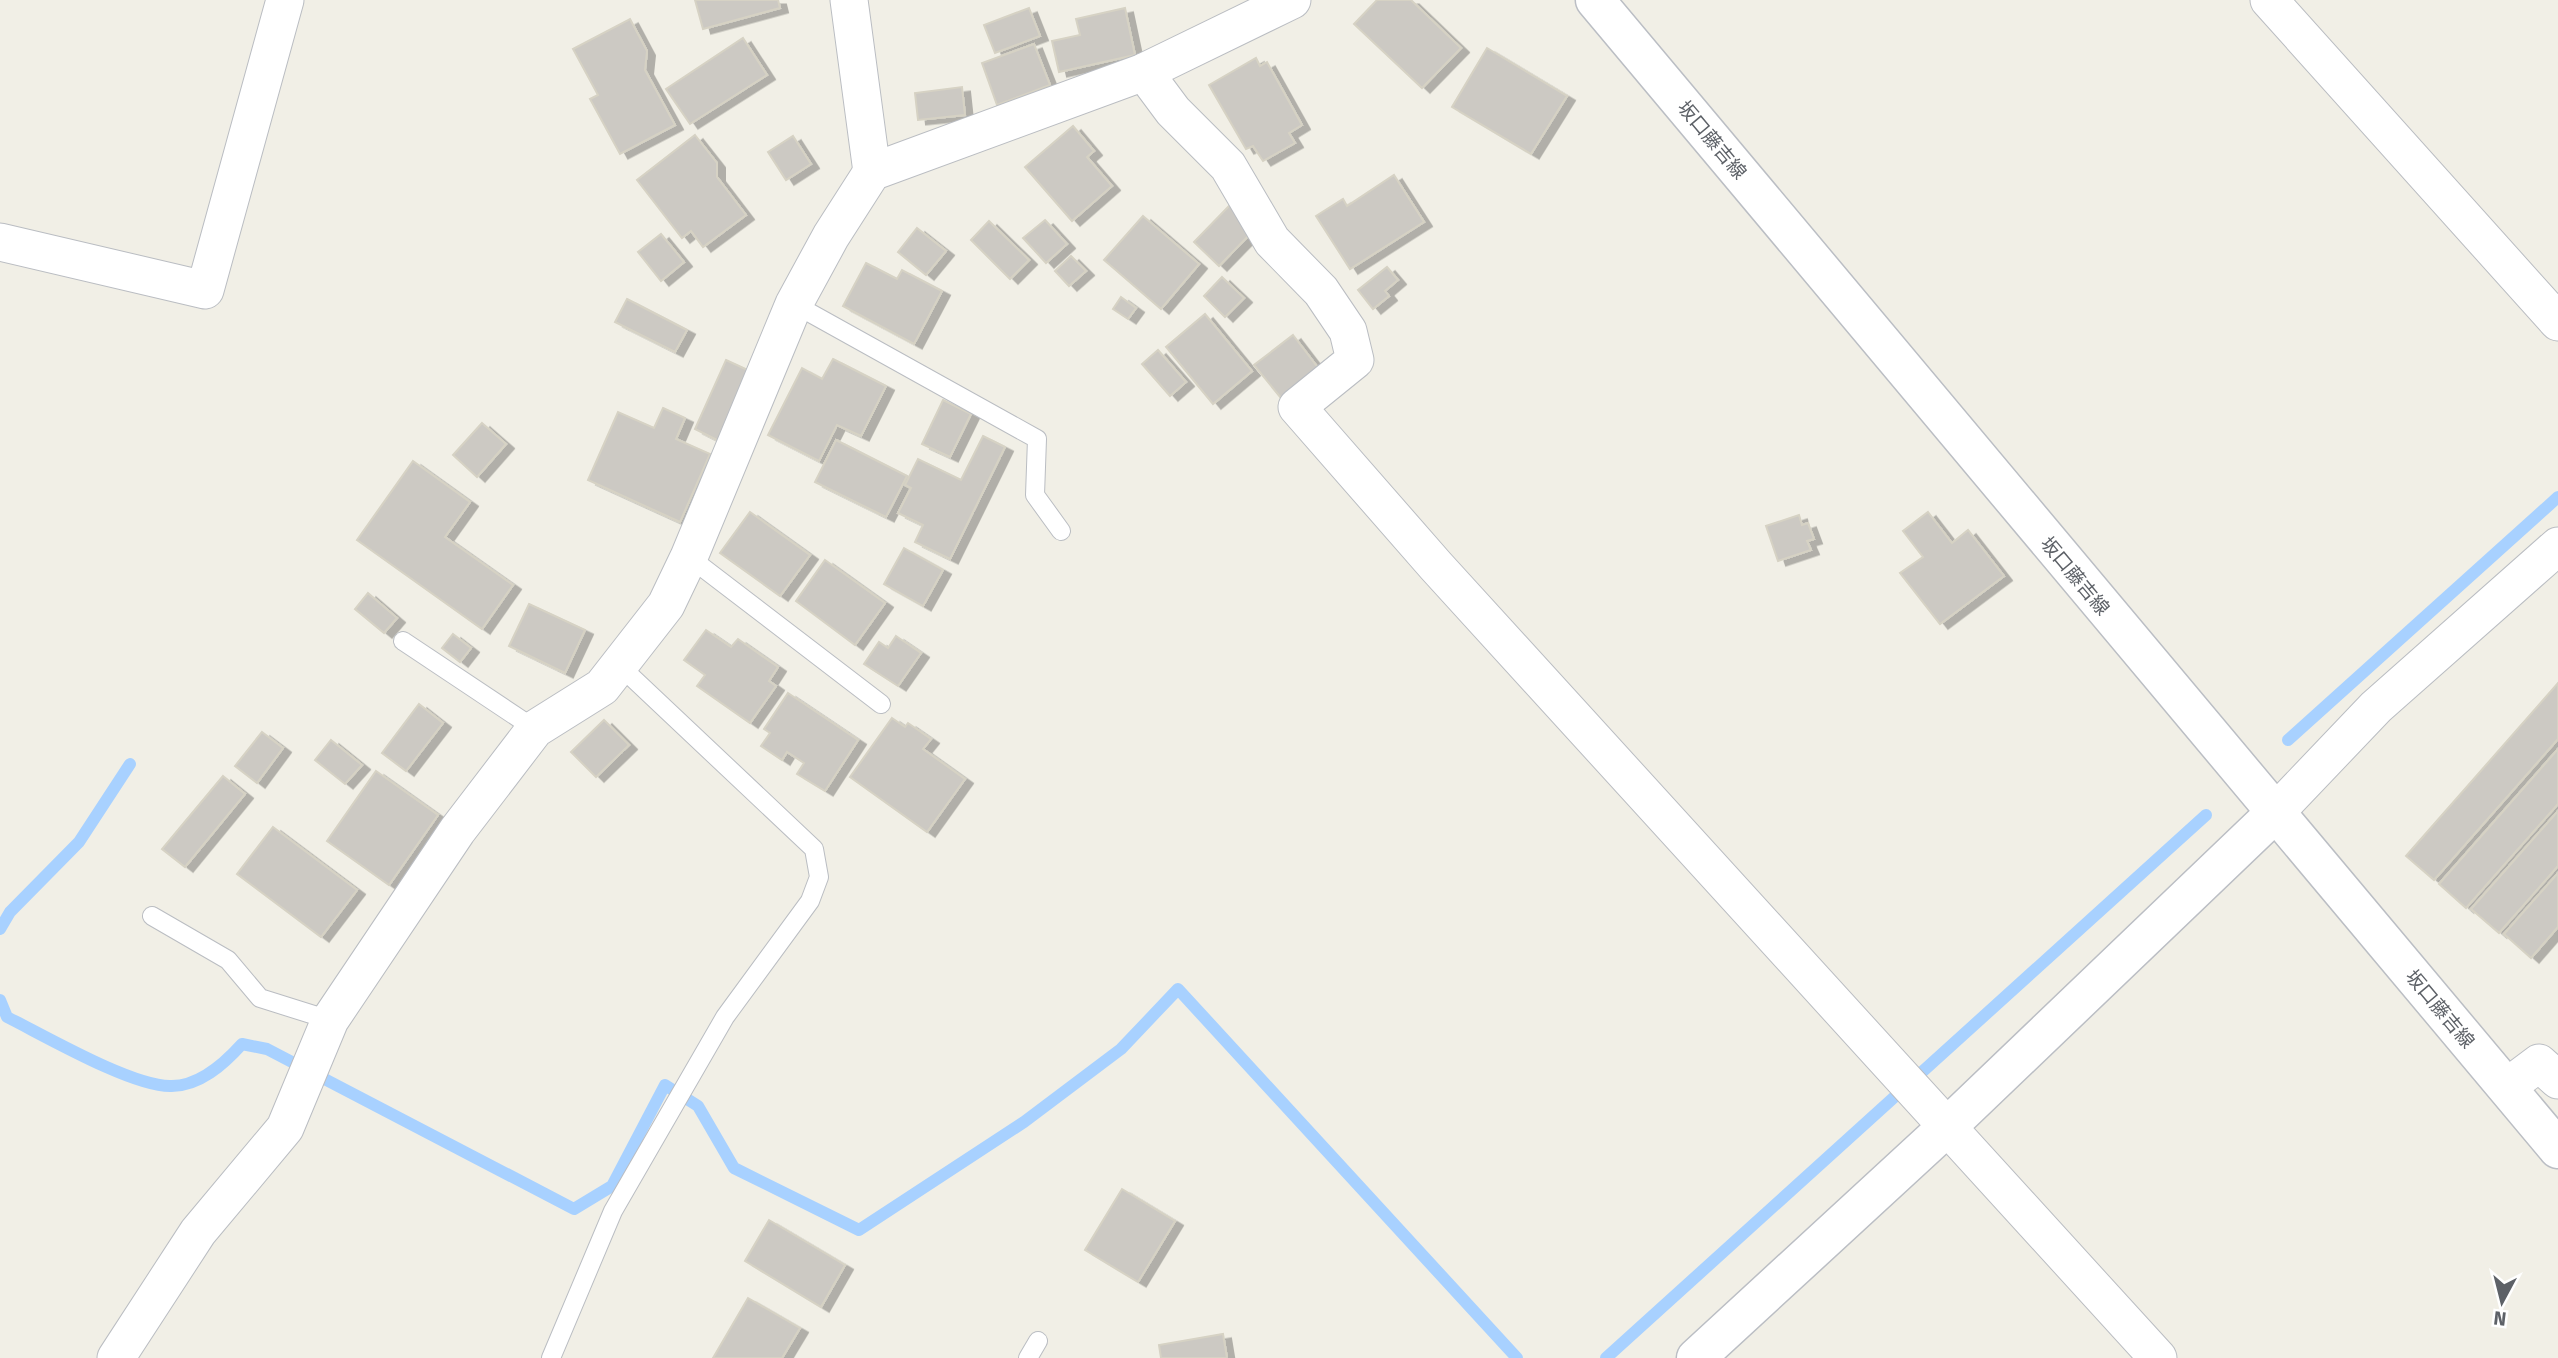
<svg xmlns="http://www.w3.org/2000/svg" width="2558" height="1358" viewBox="0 0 2558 1358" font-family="'Fira Sans','Noto Sans JP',sans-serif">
<defs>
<filter id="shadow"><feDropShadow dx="8" dy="4.5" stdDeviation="0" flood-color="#0004"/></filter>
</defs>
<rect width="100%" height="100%" fill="#f1efe6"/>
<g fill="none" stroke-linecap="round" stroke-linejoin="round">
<!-- stream -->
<g stroke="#a8d1ff" stroke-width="12">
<path d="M 2288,740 L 2558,497"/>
<path d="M 0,929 L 10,912 L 79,842 L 130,764"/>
<path d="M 0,1000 L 7,1017 C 45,1036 131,1086 170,1086 C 199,1087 224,1064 242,1044 L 267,1049 L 574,1209 L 612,1186 L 665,1085 L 698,1106 L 734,1168 L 859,1230 L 1024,1122 L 1121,1049 L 1178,989 L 1517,1358"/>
<path d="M 1606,1358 L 2206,815"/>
</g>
</g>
<!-- building -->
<g fill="#ccc9c3" stroke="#d6d2c4" stroke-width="2" filter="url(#shadow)">
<path d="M 695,0 L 778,0 L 780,8 L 703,29 Z"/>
<path d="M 1377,0 L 1411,0 L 1461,48 L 1422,88 L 1354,24 Z"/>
<path d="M 1029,8 L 1040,36 L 995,53 L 984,25 Z"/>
<path d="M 1125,8 L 1135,55 L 1059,72 L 1052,41 L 1080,35 L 1076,19 Z"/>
<path d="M 630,19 L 647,51 L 645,70 L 675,125 L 620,154 L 590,99 L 598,95 L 573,49 Z"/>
<path d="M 743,38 L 767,75 L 690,124 L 666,89 Z"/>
<path d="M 1034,44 L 1050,85 L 997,105 L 982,63 Z"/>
<path d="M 1487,48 L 1567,96 L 1531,154 L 1452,107 Z"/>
<path d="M 1256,58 L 1260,66 L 1267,62 L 1302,125 L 1289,133 L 1295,143 L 1263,161 L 1253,146 L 1246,149 L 1209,85 Z"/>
<path d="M 962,87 L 965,115 L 918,120 L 915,93 Z"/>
<path d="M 1073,126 L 1094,151 L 1087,157 L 1112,186 L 1072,221 L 1025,167 Z"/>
<path d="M 695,135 L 717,163 L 717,177 L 746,215 L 703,247 L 691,231 L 682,238 L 637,180 Z"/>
<path d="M 793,136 L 811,164 L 786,180 L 768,152 Z"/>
<path d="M 1394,175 L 1424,222 L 1350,269 L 1316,216 L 1343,199 L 1347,206 Z"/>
<path d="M 1231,204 L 1256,228 L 1219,266 L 1194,242 Z"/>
<path d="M 1143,216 L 1199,264 L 1161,309 L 1104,260 Z"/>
<path d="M 1045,220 L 1067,244 L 1046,263 L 1023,238 Z"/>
<path d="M 989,221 L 1029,260 L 1010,279 L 971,240 Z"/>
<path d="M 917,228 L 946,251 L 926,275 L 898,252 Z"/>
<path d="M 661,234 L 684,262 L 661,281 L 638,252 Z"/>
<path d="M 1071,256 L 1086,271 L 1069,286 L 1055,271 Z"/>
<path d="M 866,263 L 897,279 L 902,270 L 942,291 L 914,344 L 843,306 Z"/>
<path d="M 1387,267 L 1398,280 L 1385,291 L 1389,296 L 1373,309 L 1358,290 Z"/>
<path d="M 1222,277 L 1244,298 L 1225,317 L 1204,296 Z"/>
<path d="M 1121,297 L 1136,308 L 1128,319 L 1113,309 Z"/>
<path d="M 627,299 L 687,330 L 675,352 L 615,322 Z"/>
<path d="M 1205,314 L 1252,371 L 1213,404 L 1166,347 Z"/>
<path d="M 1293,335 L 1319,369 L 1281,398 L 1254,365 Z"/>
<path d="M 1158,350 L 1186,382 L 1170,396 L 1142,364 Z"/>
<path d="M 833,359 L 886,386 L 861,436 L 837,425 L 819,461 L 768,435 L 802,368 L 822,379 Z"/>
<path d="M 726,360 L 752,372 L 721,442 L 695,429 Z"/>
<path d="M 943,400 L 971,414 L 950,457 L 922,444 Z"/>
<path d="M 663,408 L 685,418 L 676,439 L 710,454 L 680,522 L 588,480 L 618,412 L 654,428 Z"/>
<path d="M 482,423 L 506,444 L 477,477 L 453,455 Z"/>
<path d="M 983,436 L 1005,447 L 950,559 L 915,542 L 923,525 L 898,513 L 911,488 L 905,485 L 918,459 L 961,480 Z"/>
<path d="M 836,440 L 907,476 L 886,517 L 815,482 Z"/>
<path d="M 413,461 L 470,502 L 445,537 L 513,585 L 482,629 L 357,540 Z"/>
<path d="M 750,512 L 810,555 L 780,596 L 720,553 Z"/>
<path d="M 1928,512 L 1952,543 L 1968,530 L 2004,576 L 1940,624 L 1900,573 L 1923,557 L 1903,531 Z"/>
<path d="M 1799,515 L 1802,525 L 1808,523 L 1814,539 L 1807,541 L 1811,550 L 1778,561 L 1766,526 Z"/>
<path d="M 904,548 L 943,570 L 923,606 L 884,584 Z"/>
<path d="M 825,560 L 885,603 L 855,645 L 796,601 Z"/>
<path d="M 368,593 L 397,618 L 384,633 L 355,609 Z"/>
<path d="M 529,604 L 585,630 L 565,673 L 509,646 Z"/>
<path d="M 706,630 L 731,647 L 738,639 L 778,667 L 769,681 L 776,686 L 750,723 L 697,686 L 705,675 L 684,660 Z"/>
<path d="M 453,634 L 471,648 L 460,662 L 442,648 Z"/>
<path d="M 896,636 L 921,653 L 898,686 L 864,664 L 879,642 L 888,648 Z"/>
<path d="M 2558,683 L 2558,739 L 2434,880 L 2406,856 Z"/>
<path d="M 788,693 L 858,740 L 825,791 L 797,774 L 804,763 L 787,752 L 782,760 L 761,746 L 770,733 L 764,729 Z"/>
<path d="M 419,704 L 443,723 L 406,771 L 382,753 Z"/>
<path d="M 892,718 L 905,727 L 908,723 L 931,739 L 923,749 L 965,779 L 927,832 L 850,777 Z"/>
<path d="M 604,720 L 629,745 L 596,777 L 571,752 Z"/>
<path d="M 262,732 L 283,748 L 257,783 L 235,766 Z"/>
<path d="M 331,740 L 362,765 L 345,784 L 315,760 Z"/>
<path d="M 2558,749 L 2558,804 L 2466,908 L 2439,884 Z"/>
<path d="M 376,771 L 438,815 L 389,885 L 327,841 Z"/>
<path d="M 223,776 L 245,794 L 185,867 L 162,849 Z"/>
<path d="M 2558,811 L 2558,866 L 2499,933 L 2471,909 Z"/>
<path d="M 273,827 L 357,890 L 321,937 L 237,874 Z"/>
<path d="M 2558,873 L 2558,927 L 2531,958 L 2504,934 Z"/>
<path d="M 1122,1189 L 1175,1221 L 1138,1282 L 1085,1250 Z"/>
<path d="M 769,1220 L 845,1265 L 821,1307 L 745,1261 Z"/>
<path d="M 748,1298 L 800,1328 L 782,1358 L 713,1358 Z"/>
<path d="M 1223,1334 L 1227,1358 L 1161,1358 L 1159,1345 Z"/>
</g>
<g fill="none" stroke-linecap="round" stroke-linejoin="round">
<defs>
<g id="lane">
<path d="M 794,304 L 1037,439 L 1035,495 L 1061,531"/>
<path d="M 689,557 L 881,704"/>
<path d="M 403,641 L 535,729"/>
<path d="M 152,916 L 228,960 L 260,998 L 330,1020"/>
<path d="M 551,1358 L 613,1211 L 725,1017 L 810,901 L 819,877 L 814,849 L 620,666"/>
<path d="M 1028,1358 L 1038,1341"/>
</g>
<g id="street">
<path d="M 849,0 L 872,172"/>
<path d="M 2269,0 L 2558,322"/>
<path d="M 1144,72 L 1173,111 L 1228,166 L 1272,241 L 1321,291 L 1348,331 L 1355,360 L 1297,407 L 1436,566 L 2158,1358"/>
<path d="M 0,242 L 205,290 L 285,0"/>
<path d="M 2274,814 L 2376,707 L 2558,546"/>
<path d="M 2507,1087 L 2539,1063 L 2558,1080"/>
<path d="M 116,1358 L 198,1232 L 285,1128 L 330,1020 L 457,831 L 535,729 L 602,687 L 666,605 L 689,557 L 794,304 L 831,236 L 872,172 L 1144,72 L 1292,0"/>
</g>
<g id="secondary">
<path d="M 1595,0 L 2558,1149"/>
<path d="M 1696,1358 L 1948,1126 L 2274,814"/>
</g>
</defs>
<!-- lane casing -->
<use href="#lane" stroke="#babdc2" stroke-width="20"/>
<!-- street casing -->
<use href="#street" stroke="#babdc2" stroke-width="39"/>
<!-- secondary casing -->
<use href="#secondary" stroke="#bbbec4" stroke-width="41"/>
<!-- lane -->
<use href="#lane" stroke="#fff" stroke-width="18"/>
<!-- street -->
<use href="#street" stroke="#fff" stroke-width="37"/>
<!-- secondary -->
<use href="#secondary" stroke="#fff" stroke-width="38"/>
</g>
<g text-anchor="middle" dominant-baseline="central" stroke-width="5" stroke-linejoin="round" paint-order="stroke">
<!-- street labels -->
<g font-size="19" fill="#5d6167" stroke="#fff">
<text transform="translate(1712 140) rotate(50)">坂口藤吉線</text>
<text transform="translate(2075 576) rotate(50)">坂口藤吉線</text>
<text transform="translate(2440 1009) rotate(50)">坂口藤吉線</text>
</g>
</g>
<!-- north arrow -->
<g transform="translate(2502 1302) rotate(187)" stroke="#ffffff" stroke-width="5" paint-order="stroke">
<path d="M0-5L12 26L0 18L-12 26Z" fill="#5d6167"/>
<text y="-10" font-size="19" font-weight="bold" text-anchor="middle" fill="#5d6167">N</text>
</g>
</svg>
